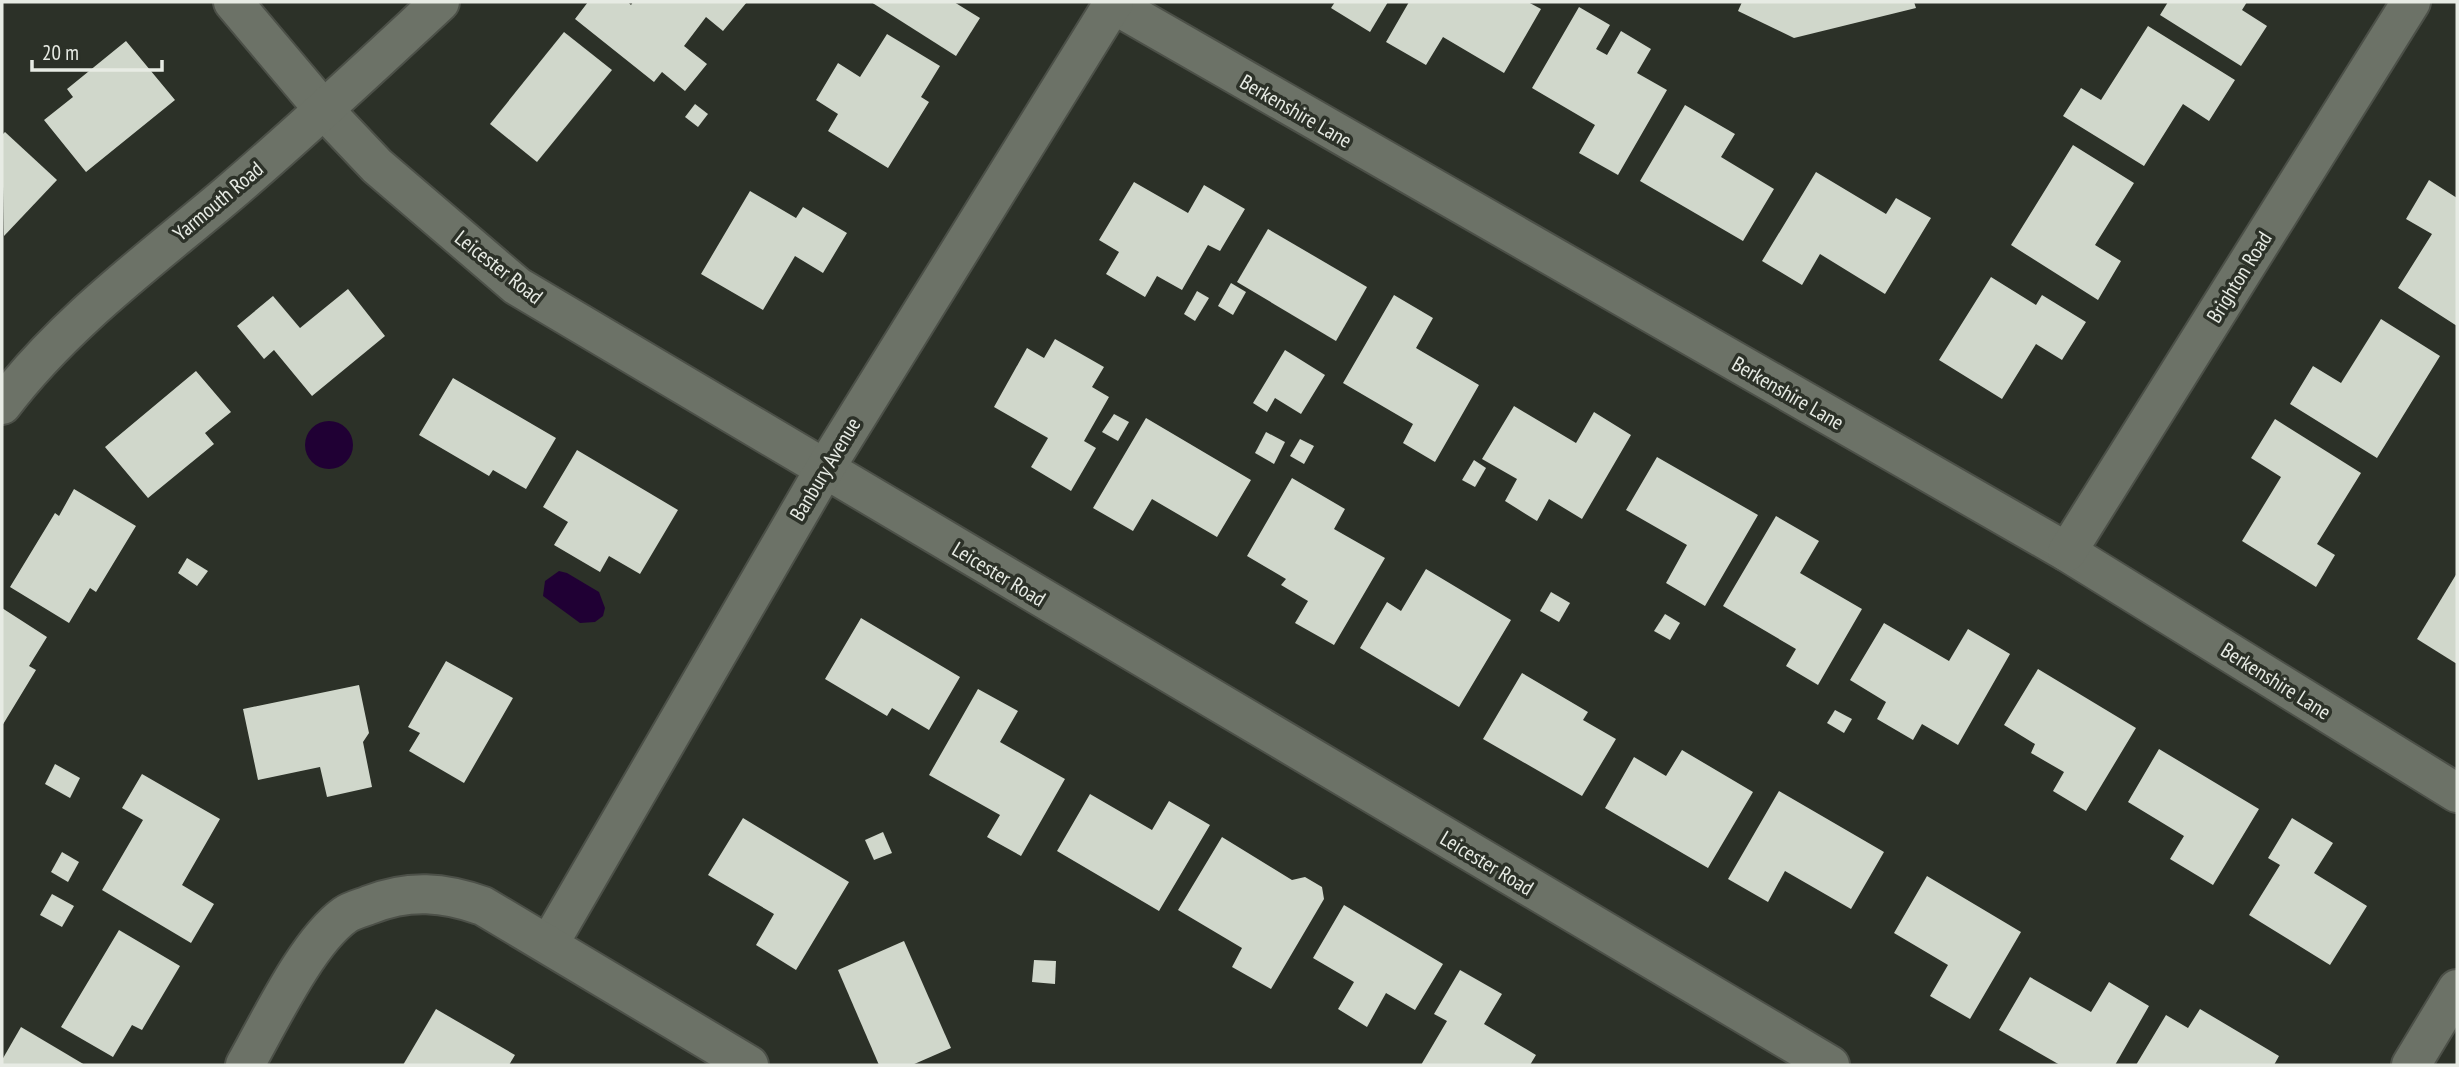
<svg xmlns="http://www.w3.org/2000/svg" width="2459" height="1067" viewBox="0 0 2459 1067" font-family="'PT Sans Narrow',sans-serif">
<rect width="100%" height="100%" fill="#2c3128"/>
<!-- water -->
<g fill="#200034">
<circle cx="329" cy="445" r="24"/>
<path d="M 559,571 L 567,573 L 599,592 L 605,608 L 603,616 L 595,622 L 580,623 L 543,596 L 545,581 Z"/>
</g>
<!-- building -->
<g fill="#d0d7cb">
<path d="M 588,2 L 628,2 L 631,5 L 633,2 L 747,2 L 723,31 L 706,17 L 684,46 L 707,64 L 685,91 L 662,72 L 654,82 L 575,19 Z"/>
<path d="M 871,2 L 954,2 L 980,18 L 956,56 Z"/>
<path d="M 1335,2 L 1388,2 L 1370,32 L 1331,8 Z"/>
<path d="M 1409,2 L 1528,2 L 1541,9 L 1504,73 L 1443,37 L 1426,65 L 1386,42 Z"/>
<path d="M 1742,2 L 1914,2 L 1916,8 L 1794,38 L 1738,11 Z"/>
<path d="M 2168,2 L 2247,2 L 2242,10 L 2267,26 L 2241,66 L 2160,15 Z"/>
<path d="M 1579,7 L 1610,25 L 1596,49 L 1607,55 L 1621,31 L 1651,49 L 1637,73 L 1667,90 L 1618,175 L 1579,153 L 1595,125 L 1532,88 Z"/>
<path d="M 2148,26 L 2235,80 L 2209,121 L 2183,104 L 2144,166 L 2063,116 L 2081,88 L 2101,100 Z"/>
<path d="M 564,32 L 612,70 L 537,162 L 490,124 Z"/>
<path d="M 887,34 L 940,66 L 921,97 L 929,102 L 888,168 L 828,131 L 838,114 L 816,100 L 838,63 L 860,77 Z"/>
<path d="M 126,41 L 175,100 L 86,172 L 44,120 L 73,97 L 67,89 Z"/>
<path d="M 695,104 L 708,114 L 698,127 L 685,117 Z"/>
<path d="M 1685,105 L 1735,134 L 1721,157 L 1774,189 L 1743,241 L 1640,181 Z"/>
<path d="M 5,132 L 57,180 L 4,236 L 2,135 Z"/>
<path d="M 2073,145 L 2134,183 L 2095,245 L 2121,261 L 2098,300 L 2011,245 Z"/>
<path d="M 1816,172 L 1886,214 L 1896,198 L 1931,218 L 1885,294 L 1820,254 L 1802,285 L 1762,261 Z"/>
<path d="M 2429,180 L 2457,198 L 2457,326 L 2398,288 L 2432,234 L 2406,219 Z"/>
<path d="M 1134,182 L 1188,213 L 1204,185 L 1245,209 L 1220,251 L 1208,245 L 1182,290 L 1157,276 L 1145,297 L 1106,274 L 1119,252 L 1099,240 Z"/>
<path d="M 750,191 L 796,218 L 803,207 L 847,233 L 823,273 L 795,256 L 763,310 L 701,274 Z"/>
<path d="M 1268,229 L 1367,287 L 1336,341 L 1237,282 Z"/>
<path d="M 1991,277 L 2036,305 L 2042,295 L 2086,322 L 2062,360 L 2036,344 L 2002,399 L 1939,360 Z"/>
<path d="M 1231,283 L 1246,292 L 1233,315 L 1218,306 Z"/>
<path d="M 348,289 L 385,336 L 312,396 L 274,350 L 264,359 L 237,326 L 273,296 L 300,328 Z"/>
<path d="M 1197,291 L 1209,298 L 1195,321 L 1184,314 Z"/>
<path d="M 1394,295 L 1433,318 L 1416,348 L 1479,385 L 1435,462 L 1403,443 L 1413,424 L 1343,383 Z"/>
<path d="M 2381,319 L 2440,356 L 2377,458 L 2290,404 L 2313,366 L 2341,383 Z"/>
<path d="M 1055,339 L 1104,367 L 1092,387 L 1109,397 L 1084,441 L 1096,448 L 1071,491 L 1031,467 L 1048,438 L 994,407 L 1027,348 L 1044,358 Z"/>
<path d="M 1285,350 L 1325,375 L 1301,414 L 1275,398 L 1267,412 L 1253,403 Z"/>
<path d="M 196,371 L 231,412 L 205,433 L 214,444 L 148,498 L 105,447 Z"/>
<path d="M 453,378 L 556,438 L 526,489 L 493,470 L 489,476 L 419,435 Z"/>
<path d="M 1514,406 L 1576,443 L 1594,412 L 1631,435 L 1582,519 L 1549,499 L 1537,521 L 1505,501 L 1517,479 L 1482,459 Z"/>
<path d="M 1114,414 L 1129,422 L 1118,441 L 1102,432 Z"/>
<path d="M 1146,418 L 1251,480 L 1217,537 L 1152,499 L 1133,531 L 1093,508 Z"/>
<path d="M 2275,419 L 2361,473 L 2317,544 L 2335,555 L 2316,587 L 2242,541 L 2281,477 L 2251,458 Z"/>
<path d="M 1266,432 L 1285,442 L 1274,464 L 1255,453 Z"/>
<path d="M 1300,439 L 1314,446 L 1304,464 L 1290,456 Z"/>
<path d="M 577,450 L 678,510 L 640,574 L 609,556 L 600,572 L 554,545 L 568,522 L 543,507 Z"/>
<path d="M 1657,457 L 1758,515 L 1705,606 L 1666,583 L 1687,545 L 1626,510 Z"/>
<path d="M 1474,460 L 1486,468 L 1475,487 L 1462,480 Z"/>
<path d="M 1292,478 L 1345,509 L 1334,529 L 1385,558 L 1334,645 L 1295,623 L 1308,601 L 1281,585 L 1286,579 L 1247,556 Z"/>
<path d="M 74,489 L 136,526 L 96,592 L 90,588 L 69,623 L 10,587 L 55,513 L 59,516 Z"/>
<path d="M 1776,516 L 1819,541 L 1800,573 L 1862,609 L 1818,685 L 1786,666 L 1796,649 L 1723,606 Z"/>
<path d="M 187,558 L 208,571 L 197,586 L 178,573 Z"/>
<path d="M 1426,569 L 1511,620 L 1459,707 L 1360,648 L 1387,602 L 1401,611 Z"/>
<path d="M 2457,573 L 2457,664 L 2417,639 Z"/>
<path d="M 1551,592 L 1570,603 L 1559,622 L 1540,611 Z"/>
<path d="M 2,608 L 47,637 L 29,666 L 36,670 L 2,726 Z"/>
<path d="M 1665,614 L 1680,623 L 1670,640 L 1654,631 Z"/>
<path d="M 861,618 L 960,677 L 929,730 L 892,708 L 887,716 L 825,679 Z"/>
<path d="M 1884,623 L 1949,661 L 1968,629 L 2010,654 L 1958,745 L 1922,724 L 1913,740 L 1877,719 L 1886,702 L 1850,680 Z"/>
<path d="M 446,661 L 513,698 L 464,783 L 409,751 L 420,733 L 408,727 Z"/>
<path d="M 2038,669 L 2136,728 L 2086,811 L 2053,791 L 2064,772 L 2031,753 L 2035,744 L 2004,725 Z"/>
<path d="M 1522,673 L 1588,712 L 1583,720 L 1616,739 L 1582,796 L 1483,739 Z"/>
<path d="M 359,685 L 369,733 L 363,742 L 372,787 L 327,797 L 320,767 L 258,780 L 243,709 Z"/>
<path d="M 978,689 L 1018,711 L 1000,742 L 1065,779 L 1021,856 L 987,837 L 1000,815 L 929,775 Z"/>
<path d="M 1835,710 L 1852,719 L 1844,733 L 1827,723 Z"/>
<path d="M 2159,749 L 2259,809 L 2213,885 L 2170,859 L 2184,836 L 2128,802 Z"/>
<path d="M 1682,750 L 1753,792 L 1708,868 L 1605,808 L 1634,757 L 1666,776 Z"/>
<path d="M 55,764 L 80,778 L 70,798 L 45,784 Z"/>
<path d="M 142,774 L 220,819 L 182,885 L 214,904 L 191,943 L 102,890 L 143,820 L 122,808 Z"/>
<path d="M 1779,791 L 1884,852 L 1851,909 L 1785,871 L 1768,902 L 1728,879 Z"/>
<path d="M 1090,794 L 1152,830 L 1169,801 L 1210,825 L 1159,911 L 1057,851 Z"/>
<path d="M 743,818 L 849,882 L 796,970 L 756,945 L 774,914 L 708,875 Z"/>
<path d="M 2292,818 L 2333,843 L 2314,873 L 2367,906 L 2330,965 L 2249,915 L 2280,865 L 2268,858 Z"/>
<path d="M 883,832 L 892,853 L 874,860 L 865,840 Z"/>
<path d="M 1222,837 L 1292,880 L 1305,877 L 1322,887 L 1324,899 L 1271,989 L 1232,967 L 1242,948 L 1178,910 Z"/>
<path d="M 62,852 L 79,862 L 68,882 L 51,872 Z"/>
<path d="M 1927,876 L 2021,932 L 1970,1019 L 1930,996 L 1948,965 L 1894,933 Z"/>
<path d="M 52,894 L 74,906 L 62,927 L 40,915 Z"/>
<path d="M 1344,905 L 1443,964 L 1415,1010 L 1386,993 L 1367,1027 L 1338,1009 L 1354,982 L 1313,958 Z"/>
<path d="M 119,930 L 180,966 L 142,1030 L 132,1025 L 113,1057 L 61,1027 Z"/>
<path d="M 904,941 L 951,1048 L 912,1065 L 879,1065 L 838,970 Z"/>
<path d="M 1034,960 L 1056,961 L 1055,984 L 1032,982 Z"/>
<path d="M 1460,970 L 1502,994 L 1484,1024 L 1536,1055 L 1530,1065 L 1421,1065 L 1447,1021 L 1434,1014 Z"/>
<path d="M 2030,977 L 2091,1012 L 2109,982 L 2149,1006 L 2115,1065 L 2060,1065 L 1999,1030 Z"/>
<path d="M 436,1009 L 515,1055 L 509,1065 L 403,1065 Z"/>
<path d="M 2200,1009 L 2279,1056 L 2274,1065 L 2136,1065 L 2166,1015 L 2188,1028 Z"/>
<path d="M 21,1027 L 85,1065 L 2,1065 L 2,1060 Z"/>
</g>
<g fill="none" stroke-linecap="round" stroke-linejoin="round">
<defs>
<g id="street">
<path d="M 233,2 L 324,110 L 377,166 L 517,286 L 1830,1065"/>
<path d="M 1113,4 L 2067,552 L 2457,793"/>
<path d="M 2,405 C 64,323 149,261 227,195 C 300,133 370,67 440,2"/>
<path d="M 2067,552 L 2411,2"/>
<path d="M 549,944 L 824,470 L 1114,2"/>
<path d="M 245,1065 C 269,1023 307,942 345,915 C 352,910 362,908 369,905 C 409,889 444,892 483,906 L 749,1065"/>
<path d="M 2411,1065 L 2457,989"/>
</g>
</defs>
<!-- street casing -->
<use href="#street" stroke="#4c5048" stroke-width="42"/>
<!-- street -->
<use href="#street" stroke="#6c7267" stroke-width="38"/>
</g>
<g text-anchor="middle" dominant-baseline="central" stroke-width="7" stroke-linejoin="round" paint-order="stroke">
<!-- street labels -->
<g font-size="21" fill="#e7ebe4" stroke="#2c3128">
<text transform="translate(1296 111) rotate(30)">Berkenshire Lane</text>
<text transform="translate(218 201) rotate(-40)">Yarmouth Road</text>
<text transform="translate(499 267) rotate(38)">Leicester Road</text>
<text transform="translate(2239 277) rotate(-58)">Brighton Road</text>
<text transform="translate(1788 393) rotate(30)">Berkenshire Lane</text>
<text transform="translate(825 469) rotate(-59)">Banbury Avenue</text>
<text transform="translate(999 574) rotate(31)">Leicester Road</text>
<text transform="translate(2276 681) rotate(32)">Berkenshire Lane</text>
<text transform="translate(1487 863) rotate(31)">Leicester Road</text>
</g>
</g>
<!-- border -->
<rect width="2459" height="1067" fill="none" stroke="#e7ebe4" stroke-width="7"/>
<!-- scale -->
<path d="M32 60v10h130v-10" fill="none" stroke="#e7ebe4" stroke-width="3.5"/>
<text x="42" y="60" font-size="21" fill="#e7ebe4" stroke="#2c3128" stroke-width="5" paint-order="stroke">20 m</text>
</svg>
